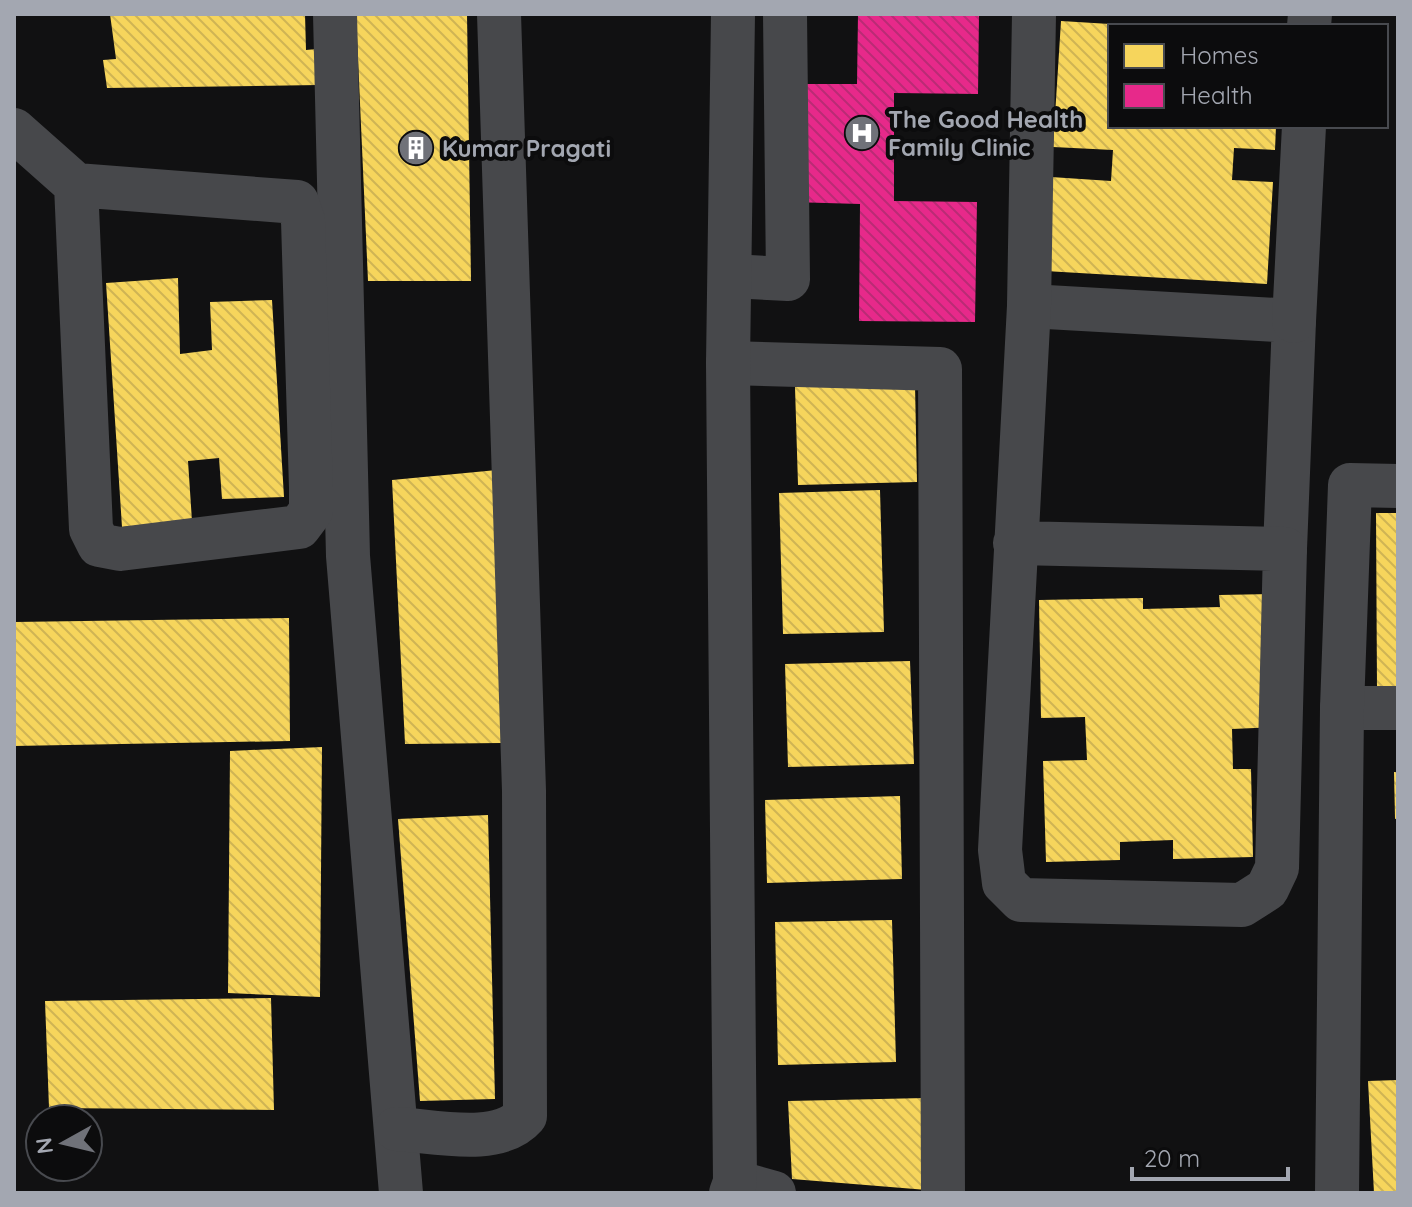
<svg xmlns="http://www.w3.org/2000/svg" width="1412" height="1207" viewBox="0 0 1412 1207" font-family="Quicksand,sans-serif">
<defs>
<pattern id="homes-back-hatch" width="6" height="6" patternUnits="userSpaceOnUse" patternTransform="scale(2)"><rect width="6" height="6" fill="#f6d55c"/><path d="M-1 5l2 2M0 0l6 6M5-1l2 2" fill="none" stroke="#cfb454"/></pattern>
<pattern id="health-back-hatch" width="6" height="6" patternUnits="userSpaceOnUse" patternTransform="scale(2)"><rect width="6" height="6" fill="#e7298a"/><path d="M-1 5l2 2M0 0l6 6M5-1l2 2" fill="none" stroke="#ba2b75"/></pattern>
</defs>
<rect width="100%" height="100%" fill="#111112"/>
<!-- homes -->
<g fill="url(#homes-back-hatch)">
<path d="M 110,14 L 305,14 L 306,50 L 317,49 L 319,85 L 107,88 L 103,60 L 116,59 Z"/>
<path d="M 356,14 L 467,14 L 471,281 L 368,281 Z"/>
<path d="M 1061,21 L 1110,24 L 1110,126 L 1276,126 L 1275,150 L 1234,148 L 1232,180 L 1273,182 L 1267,284 L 1045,271 L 1051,177 L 1111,181 L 1113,150 L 1053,147 Z"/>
<path d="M 178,278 L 180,354 L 212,350 L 210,302 L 272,300 L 284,497 L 222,499 L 219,458 L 188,461 L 192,521 L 122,527 L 106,283 Z"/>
<path d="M 915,385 L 917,482 L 798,485 L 795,387 Z"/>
<path d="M 497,470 L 501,743 L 405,744 L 392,480 Z"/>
<path d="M 880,490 L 884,632 L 783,634 L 779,493 Z"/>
<path d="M 1376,513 L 1398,513 L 1398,690 L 1377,690 Z"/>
<path d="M 1274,594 L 1278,727 L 1232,729 L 1233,769 L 1251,769 L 1253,857 L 1173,859 L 1173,840 L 1120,842 L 1120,860 L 1046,862 L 1043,761 L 1087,760 L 1085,717 L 1041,718 L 1039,600 L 1143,598 L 1143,609 L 1220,607 L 1219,595 Z"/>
<path d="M 289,618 L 290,741 L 14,746 L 14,622 Z"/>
<path d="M 910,661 L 914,764 L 788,767 L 785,664 Z"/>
<path d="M 322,747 L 320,997 L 228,993 L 230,751 Z"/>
<path d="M 1394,772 L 1398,772 L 1398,819 L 1395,819 Z"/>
<path d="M 900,796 L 902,879 L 767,883 L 765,800 Z"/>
<path d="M 488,815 L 495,1099 L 420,1101 L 398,819 Z"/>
<path d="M 892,920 L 896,1062 L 778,1065 L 775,922 Z"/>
<path d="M 271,998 L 274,1110 L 49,1108 L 45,1001 Z"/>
<path d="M 1398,1080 L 1398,1193 L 1374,1193 L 1368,1081 Z"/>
<path d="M 925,1098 L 927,1190 L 792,1179 L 788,1101 Z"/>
</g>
<!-- health -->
<path fill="url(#health-back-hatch)" d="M 858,14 L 979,14 L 978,94 L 894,93 L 894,201 L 977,202 L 975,322 L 859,321 L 860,204 L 791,202 L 792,84 L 857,84 Z"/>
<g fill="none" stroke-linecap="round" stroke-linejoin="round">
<!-- minor -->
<g stroke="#47484b" stroke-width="44">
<path d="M 335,14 L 348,556 L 401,1193"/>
<path d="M 1309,26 L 1310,14"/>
<path d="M 14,130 L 76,185 L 297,202 L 303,220 L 311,488 L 311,511 L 299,527 L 120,549 L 99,545 L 91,529 L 76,185"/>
<path d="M 730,276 L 788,279 L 785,14"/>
<path d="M 1029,306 L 1294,321 L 1285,549"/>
<path d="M 1294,321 L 1304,126"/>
<path d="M 728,363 L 940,369 L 943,1193"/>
<path d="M 1015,543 L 1285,549 L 1277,868 L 1267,889 L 1242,905 L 1021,900 L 1004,883 L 1000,850 L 1029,306 L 1034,14"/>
<path d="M 1342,708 L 1398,708"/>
<path d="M 396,1129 C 434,1131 498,1147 525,1116 L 524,791 L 499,14"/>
<path d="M 735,1182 L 774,1193"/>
<path d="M 731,1193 L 735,1182 L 728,363 L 733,14"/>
<path d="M 1337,1193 L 1342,708 L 1350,485 L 1398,486"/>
</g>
</g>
<!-- icons -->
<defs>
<symbol id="hospital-disc" viewBox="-11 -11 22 22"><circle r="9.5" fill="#707279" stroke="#0c0c0d"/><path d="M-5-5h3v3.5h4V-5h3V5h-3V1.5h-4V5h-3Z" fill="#fff"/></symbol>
<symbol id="building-disc" viewBox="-11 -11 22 22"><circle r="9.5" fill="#707279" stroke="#0c0c0d"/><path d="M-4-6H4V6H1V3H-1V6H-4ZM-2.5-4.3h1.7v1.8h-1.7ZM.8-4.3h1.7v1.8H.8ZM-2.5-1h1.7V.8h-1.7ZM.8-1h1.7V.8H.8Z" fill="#fff"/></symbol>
</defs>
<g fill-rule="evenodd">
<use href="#hospital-disc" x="842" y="113" width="40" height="40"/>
<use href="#building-disc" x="396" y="128" width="40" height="40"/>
</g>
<g text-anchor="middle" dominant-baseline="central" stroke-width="8" stroke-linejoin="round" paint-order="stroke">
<!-- poi labels -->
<g font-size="24" font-weight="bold" fill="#a3a7b1" stroke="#0c0c0d" text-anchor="start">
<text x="888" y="119">The Good Health<tspan x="888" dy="28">Family Clinic</tspan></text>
<text x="442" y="148">Kumar Pragati</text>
</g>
</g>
<!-- border -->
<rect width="1412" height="1207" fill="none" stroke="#a3a7b1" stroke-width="32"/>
<!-- legend -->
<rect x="1108" y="24" width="280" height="104" fill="#0c0c0d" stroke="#484a4f" stroke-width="2"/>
<rect x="1124" y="44" width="40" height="24" fill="#f6d55c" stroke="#484a4f" stroke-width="2"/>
<text x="1180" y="64" font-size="24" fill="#a3a7b1">Homes</text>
<rect x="1124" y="84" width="40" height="24" fill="#e7298a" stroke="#484a4f" stroke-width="2"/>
<text x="1180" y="104" font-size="24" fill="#a3a7b1">Health</text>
<!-- north arrow -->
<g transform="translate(64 1143) rotate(262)"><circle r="38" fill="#0c0c0d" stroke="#484a4f" stroke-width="2"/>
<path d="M0-6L14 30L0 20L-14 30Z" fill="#707279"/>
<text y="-12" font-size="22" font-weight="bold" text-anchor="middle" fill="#a3a7b1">N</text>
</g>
<!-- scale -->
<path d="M1132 1167v12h156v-12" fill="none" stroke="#a3a7b1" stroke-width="4"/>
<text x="1144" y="1167" font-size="24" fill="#a3a7b1" stroke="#0c0c0d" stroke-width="6" paint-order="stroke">20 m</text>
</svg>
